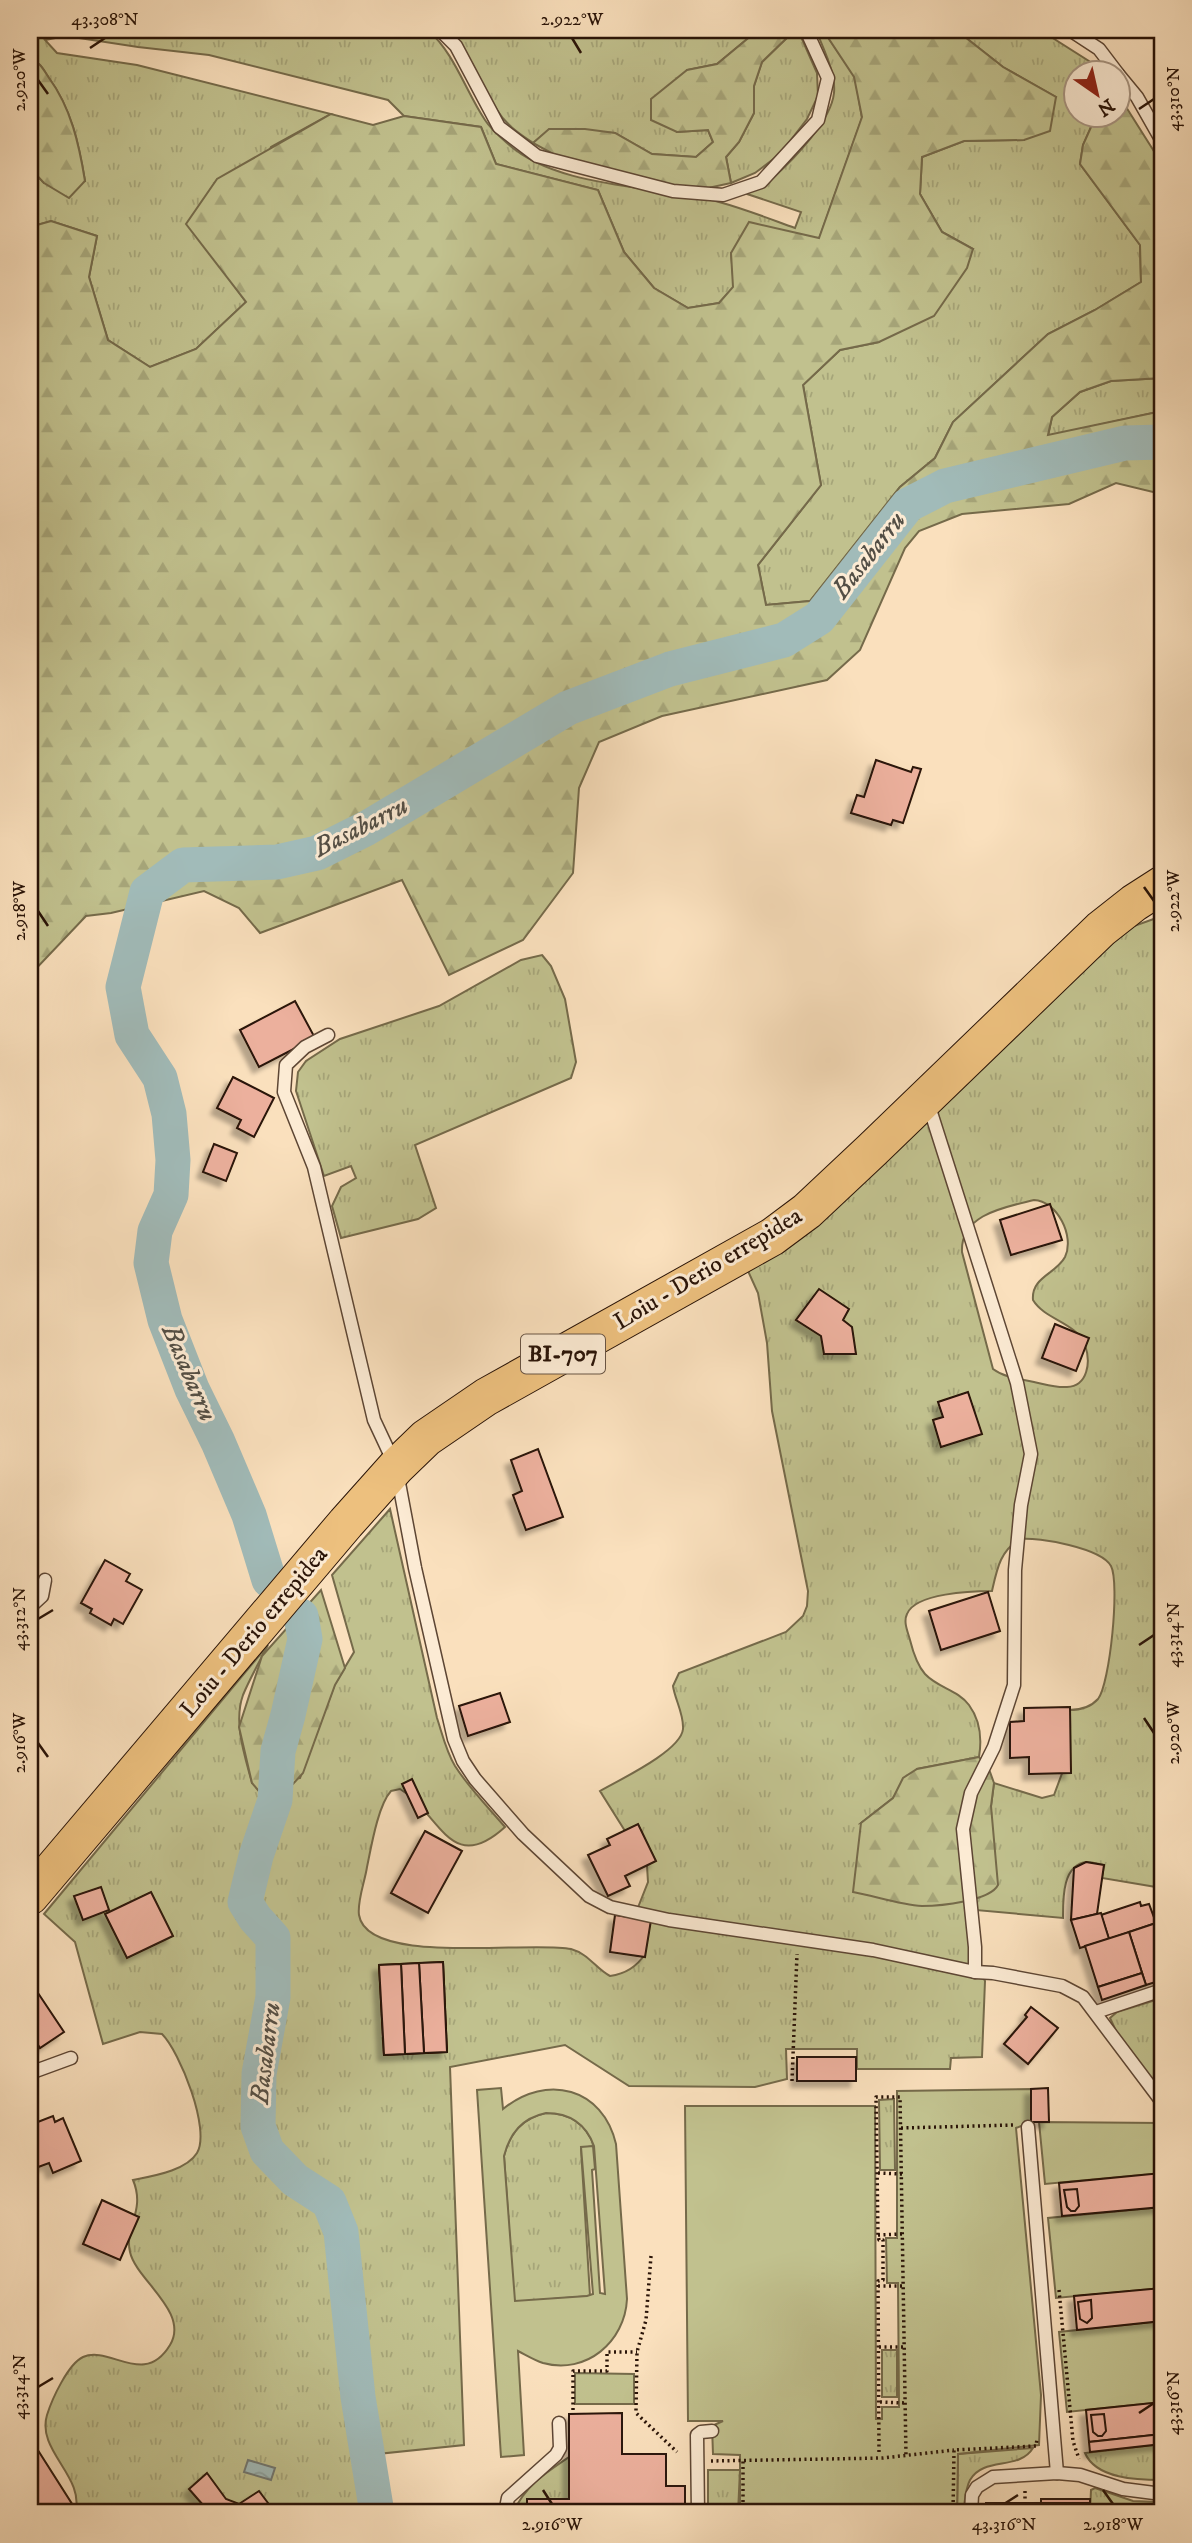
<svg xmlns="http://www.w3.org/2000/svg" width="1192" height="2543" viewBox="0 0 1192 2543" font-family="'IM FELL DW Pica',serif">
<defs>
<pattern id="grass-tufts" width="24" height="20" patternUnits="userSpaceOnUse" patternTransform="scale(1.75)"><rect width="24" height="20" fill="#c1c18e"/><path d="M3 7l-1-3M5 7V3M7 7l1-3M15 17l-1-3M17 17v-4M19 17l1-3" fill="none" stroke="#a6a579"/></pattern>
<pattern id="forest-firs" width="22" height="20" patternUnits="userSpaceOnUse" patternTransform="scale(1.75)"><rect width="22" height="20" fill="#c1c18e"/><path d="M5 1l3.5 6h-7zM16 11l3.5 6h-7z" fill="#a6a579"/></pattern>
<pattern id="water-waves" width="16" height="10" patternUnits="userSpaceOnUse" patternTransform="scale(1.75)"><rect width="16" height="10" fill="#a1bbb9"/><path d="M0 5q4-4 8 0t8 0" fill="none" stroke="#8ba09e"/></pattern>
<filter id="shadow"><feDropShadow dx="-6" dy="6" stdDeviation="2" flood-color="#0004"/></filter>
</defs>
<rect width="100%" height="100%" fill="#fae0bd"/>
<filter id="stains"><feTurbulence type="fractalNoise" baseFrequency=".00286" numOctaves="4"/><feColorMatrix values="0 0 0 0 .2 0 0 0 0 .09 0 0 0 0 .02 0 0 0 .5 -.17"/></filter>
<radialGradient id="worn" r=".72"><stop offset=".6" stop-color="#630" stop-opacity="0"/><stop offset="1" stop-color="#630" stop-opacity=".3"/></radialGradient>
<!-- grass -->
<g fill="url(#grass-tufts)" stroke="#756a4a" stroke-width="2" fill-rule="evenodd">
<path d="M 30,30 L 428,30 C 455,54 465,90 485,120 C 490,128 499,136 507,143 C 557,189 655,185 719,202 C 745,209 770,219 795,228 L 801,212 L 744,193 C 754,188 766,184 774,177 C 794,159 831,121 834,93 C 836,73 823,48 816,30 L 823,30 L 855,77 L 862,118 L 819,239 L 731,253 L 734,287 L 719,303 L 688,308 L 654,288 L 624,252 L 598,190 L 496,164 L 481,127 L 404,116 L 388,100 L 209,55 L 138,47 L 66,36 L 45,40 L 57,53 L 137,65 L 331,114 L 271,147 L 220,266 L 246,302 L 196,349 L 150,367 L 108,340 L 89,277 L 97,236 L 51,221 L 30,227 L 30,168 L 44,183 L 85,181 C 79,144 71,108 49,78 C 43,69 40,62 30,59 Z"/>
<path d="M 449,30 L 758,30 L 717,64 L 687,70 L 677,132 L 708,130 L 713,142 L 696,157 L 652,154 L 615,133 L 550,129 L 533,143 C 520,134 506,125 497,110 C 479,83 470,54 449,30 Z"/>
<path d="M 795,30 L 798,30 L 817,73 L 818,96 L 807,119 L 780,154 L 755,173 L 731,183 L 726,157 L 739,142 L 754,113 L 754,86 L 762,62 Z"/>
<path d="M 956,30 L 1040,30 L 1092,63 L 1101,73 L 1076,74 L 1076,116 L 1096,116 L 1083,145 L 1080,164 L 1140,245 L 1141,282 L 1095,310 L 1048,334 L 953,422 L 935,458 L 900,487 L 810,601 L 766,605 L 758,565 L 821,485 L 803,385 L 840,350 L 879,342 L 973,249 L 942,232 L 920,194 L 922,157 L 964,141 L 1024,140 L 1056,97 L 1003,67 Z"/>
<path d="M 1162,378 L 1162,411 L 1048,436 L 1052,417 L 1080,392 L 1111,381 Z"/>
<path d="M 1162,916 L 1162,1888 L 1102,1878 L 1104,1865 C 1099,1864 1092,1862 1087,1862 C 1062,1864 1063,1900 1063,1918 L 965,1909 L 970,1951 L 985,1981 L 982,2057 L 951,2058 L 950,2069 L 857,2069 L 857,2049 L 786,2049 L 787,2079 L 755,2087 L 629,2086 L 565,2045 L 450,2067 L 464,2445 L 378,2454 L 392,2513 L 75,2513 C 86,2477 36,2451 47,2415 C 52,2399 68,2364 83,2357 C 110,2345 144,2388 170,2345 C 190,2312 136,2280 130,2252 C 124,2227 146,2211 133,2180 C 152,2176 186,2171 197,2153 C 211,2130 180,2052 162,2034 L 140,2032 L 103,2044 L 75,1942 L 44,1914 L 268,1645 C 260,1661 250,1678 243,1695 C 233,1723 245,1756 252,1783 L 300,1778 L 335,1684 L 354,1652 L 332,1575 L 390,1509 L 437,1718 C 442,1733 446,1751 455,1766 C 469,1788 488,1807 505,1827 C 450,1877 440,1813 400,1789 L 391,1791 C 378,1805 371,1848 367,1867 C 365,1881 357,1901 359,1915 C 367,1967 532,1940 571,1949 C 589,1954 596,1969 610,1976 C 625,1974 636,1968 645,1954 L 637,1910 L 648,1882 L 647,1866 L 600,1791 C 619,1780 681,1751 683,1729 C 684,1714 675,1700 673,1686 L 679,1673 L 786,1632 L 803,1616 L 807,1606 L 808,1591 L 772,1411 L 767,1343 L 758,1293 L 748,1271 L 1120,931 ZM 1034,1200 C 1057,1201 1075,1236 1065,1257 C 1056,1274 1031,1277 1033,1300 C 1045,1320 1076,1322 1085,1345 C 1091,1362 1088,1386 1067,1387 C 1056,1388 1044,1384 1034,1382 C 1020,1379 1005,1378 993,1369 L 962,1252 C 960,1214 1006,1207 1034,1200 ZM 1020,1539 C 1039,1537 1101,1548 1111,1566 C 1120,1583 1110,1684 1098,1699 C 1090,1708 1080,1710 1069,1710 L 1064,1768 L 1054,1795 L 1042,1798 L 994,1783 L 991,1806 L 861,1823 L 893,1798 L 917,1769 L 979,1757 C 982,1739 980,1720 969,1705 C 958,1690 938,1688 925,1674 C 917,1665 913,1652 910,1640 C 908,1632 903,1622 907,1614 C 915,1593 973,1591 992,1591 C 997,1569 1000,1551 1020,1539 Z"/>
<path d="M 542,955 L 551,966 L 565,999 L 576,1062 L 571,1078 L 415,1145 L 436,1208 L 418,1219 L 341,1238 L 332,1206 L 341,1187 L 356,1178 L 351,1166 L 324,1176 L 296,1091 L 298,1072 L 306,1061 L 340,1039 L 439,1006 L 521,960 Z"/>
<path d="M 1162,1998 L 1162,2094 L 1117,2033 L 1110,2018 L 1117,2012 Z"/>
<path d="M 894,2099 L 895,2170 L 880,2170 L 879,2100 Z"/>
<path d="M 546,2113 C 570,2113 586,2124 594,2146 L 581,2148 L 590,2296 L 514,2302 L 504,2156 C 510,2133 522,2118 546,2113 Z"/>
<rect x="882" y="2350" width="15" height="47"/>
<path d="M 1162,2444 L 1162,2480 C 1138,2480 1096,2479 1085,2453 Z"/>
<path d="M 1033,2448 C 1019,2471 984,2456 970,2480 C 965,2489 965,2503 963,2513 L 957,2513 L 958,2454 Z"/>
<path d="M 569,2457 L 569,2499 L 527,2500 L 527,2513 L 513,2513 C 525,2486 545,2473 569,2457 Z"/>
<path d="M 708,2470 L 740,2470 L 738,2513 L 708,2513 Z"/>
<path d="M 1095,2488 L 1133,2501 L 1158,2502 L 1155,2513 L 1090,2513 L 1091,2490 Z"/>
</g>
<!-- forest -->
<g fill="url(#forest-firs)" stroke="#756a4a" stroke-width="2">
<path d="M 758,30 L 795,30 L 762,62 L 754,86 L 754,113 L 739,142 L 726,157 L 731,183 L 699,190 L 626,178 L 555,155 L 533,143 L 549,129 L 585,129 L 615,133 L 652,154 L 696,157 L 713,142 L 708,130 L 677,132 L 651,120 L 651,99 L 687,70 L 717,64 Z"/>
<path d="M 823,30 L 956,30 L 1003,67 L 1056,97 L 1050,131 L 1024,140 L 964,141 L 922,157 L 920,194 L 942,232 L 973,249 L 967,268 L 934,316 L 879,342 L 840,350 L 803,385 L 821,485 L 758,565 L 766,605 L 810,601 L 900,487 L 935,458 L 953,422 L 1048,334 L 1095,310 L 1141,282 L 1140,245 L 1080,164 L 1083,145 L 1096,116 L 1118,116 L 1119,100 L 1121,99 L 1162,164 L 1162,378 L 1111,381 L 1080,392 L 1052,417 L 1048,435 L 1162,411 L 1162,489 L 1153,492 L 1116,483 L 1069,504 L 962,514 L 919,531 L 905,548 L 860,650 L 827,680 L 662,716 L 599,742 L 579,788 L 573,873 L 523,940 L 449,975 L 402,880 L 260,933 L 239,908 L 204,891 L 111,913 L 86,916 L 30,975 L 30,227 L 51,221 L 97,236 L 89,277 L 108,340 L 150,367 L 196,349 L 246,302 L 186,224 L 217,179 L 331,114 L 373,125 L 404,116 L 481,127 L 496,164 L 598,190 L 624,252 L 654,288 L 688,308 L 719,303 L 733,287 L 731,253 L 749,222 L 819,238 L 862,117 L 854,77 Z"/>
<path d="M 30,59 C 40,62 43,69 49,78 C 71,108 79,144 85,181 L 69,198 L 44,183 L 30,168 Z"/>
<path d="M 321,1590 L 345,1668 L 335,1685 L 303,1773 L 293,1784 L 273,1795 L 262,1795 L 252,1783 L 239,1727 L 262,1656 Z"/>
<path d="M 979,1757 L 990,1772 L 994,1783 L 991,1806 L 998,1885 C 990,1901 940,1906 922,1906 C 900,1905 875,1896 853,1892 L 861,1823 L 893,1798 L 903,1778 L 917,1769 Z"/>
</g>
<!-- park -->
<g fill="#c1c18e" stroke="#756a4a" stroke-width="2" fill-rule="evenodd">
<path d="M 501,2088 L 503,2109 C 547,2073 603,2088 616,2144 L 627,2299 C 625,2342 586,2375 543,2363 C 534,2360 526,2355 518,2351 L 524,2455 L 501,2457 L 477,2090 ZM 546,2113 C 570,2113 586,2124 594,2146 L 605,2294 L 600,2293 L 592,2170 L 595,2169 L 593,2146 L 581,2147 L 593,2294 L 587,2296 L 515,2301 L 504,2156 C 510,2133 522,2118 546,2113 Z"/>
<path d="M 1031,2089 L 1031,2122 L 1016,2128 L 1041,2395 L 1039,2445 L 958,2454 L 957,2513 L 740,2513 L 740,2455 L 713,2454 L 712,2426 L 723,2421 L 688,2421 L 685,2106 L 875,2106 L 876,2419 L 882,2419 L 882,2407 L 899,2407 L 898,2283 L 887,2283 L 886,2238 L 897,2238 L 897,2091 Z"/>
<path d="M 1039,2122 L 1162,2123 L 1162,2173 L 1045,2184 Z"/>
<path d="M 1162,2207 L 1162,2288 L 1056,2298 L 1048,2218 Z"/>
<path d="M 1162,2321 L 1162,2402 L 1067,2412 L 1059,2332 Z"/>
<path d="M 575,2373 L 634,2374 L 634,2404 L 575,2404 Z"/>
</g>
<!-- water -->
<path fill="url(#water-waves)" stroke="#717872" stroke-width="2" d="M 248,2460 L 275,2468 L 271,2480 L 244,2472 Z"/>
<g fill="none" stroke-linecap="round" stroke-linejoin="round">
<!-- river -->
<g stroke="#a1bbb9" stroke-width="35">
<path d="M 269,1580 L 249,1515 L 218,1442 L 192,1389 L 165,1320 L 151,1263 L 155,1231 L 171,1195 L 173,1160 L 169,1114 L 160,1078 L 132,1035 L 123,987 L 147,892 L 183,865 L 277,862 L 317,853 L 367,828 L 568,708 L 670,669 L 784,640 L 819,618 L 908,505 L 945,486 L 1125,443 L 1162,442"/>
<path d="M 301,1616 L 305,1639 L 288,1715 L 278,1751 L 275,1800 L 256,1856 L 245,1902 L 255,1918 L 273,1938 L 273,1997 L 259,2074 L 258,2126 L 267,2151 L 295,2180 L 329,2202 L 341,2232 L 358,2397 L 377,2513"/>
</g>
</g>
<!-- building -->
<g fill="#ecb09d" stroke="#291307" stroke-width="2" filter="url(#shadow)">
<path d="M 876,760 L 911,772 L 913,767 L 921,769 L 903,823 L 893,820 L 891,825 L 851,813 L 857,795 L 864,797 Z"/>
<path d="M 295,1001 L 315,1038 L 259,1067 L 240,1030 Z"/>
<path d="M 233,1077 L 274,1098 L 254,1137 L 237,1128 L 241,1120 L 217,1108 Z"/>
<path d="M 214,1144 L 237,1153 L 226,1181 L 203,1172 Z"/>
<path d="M 1050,1204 L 1062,1240 L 1011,1255 L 1000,1220 Z"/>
<path d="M 819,1289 L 849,1309 L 843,1320 L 852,1327 L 856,1354 L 824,1354 L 821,1336 L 796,1320 Z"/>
<path d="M 1055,1324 L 1089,1338 L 1076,1371 L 1042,1358 Z"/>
<path d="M 968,1392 L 982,1434 L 941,1447 L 933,1420 L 943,1417 L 938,1402 Z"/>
<path d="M 538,1449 L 563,1517 L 526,1530 L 513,1495 L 522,1491 L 511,1460 Z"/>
<path d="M 105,1560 L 130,1574 L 126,1581 L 142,1590 L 123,1624 L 114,1619 L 111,1625 L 90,1613 L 92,1609 L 81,1603 Z"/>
<path d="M 988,1592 L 1000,1631 L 941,1650 L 929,1611 Z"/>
<path d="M 500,1693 L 510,1722 L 468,1736 L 459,1706 Z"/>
<path d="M 1070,1707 L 1071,1773 L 1029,1774 L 1029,1757 L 1010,1758 L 1010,1722 L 1024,1721 L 1024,1708 Z"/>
<path d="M 412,1779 L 428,1813 L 418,1818 L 402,1784 Z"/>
<path d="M 638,1824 L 656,1861 L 625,1876 L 630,1886 L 608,1896 L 588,1855 L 610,1845 L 607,1839 Z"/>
<path d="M 425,1831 L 462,1851 L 428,1913 L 391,1893 Z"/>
<path d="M 1086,1862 L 1104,1865 L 1097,1914 L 1071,1920 L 1074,1868 Z"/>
<path d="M 101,1887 L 109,1910 L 83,1920 L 74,1896 Z"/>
<path d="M 151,1892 L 173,1936 L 127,1958 L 105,1914 Z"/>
<path d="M 1140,1902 L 1141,1906 L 1149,1904 L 1156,1923 L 1109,1939 L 1101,1915 Z"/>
<path d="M 1101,1913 L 1109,1939 L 1080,1948 L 1071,1920 Z"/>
<path d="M 615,1915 L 651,1920 L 645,1957 L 610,1952 Z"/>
<path d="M 1156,1923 L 1162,1944 L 1162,1980 L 1146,1985 L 1129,1932 Z"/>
<path d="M 1129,1932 L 1142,1973 L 1098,1987 L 1085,1946 Z"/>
<path d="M 443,1962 L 447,2052 L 384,2055 L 379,1965 Z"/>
<path d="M 443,1962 L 447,2052 L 424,2053 L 419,1963 Z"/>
<path d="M 419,1963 L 424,2053 L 405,2054 L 401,1964 Z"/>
<path d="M 401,1964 L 405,2054 L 384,2055 L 379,1965 Z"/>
<path d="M 1142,1973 L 1146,1985 L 1102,2000 L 1098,1987 Z"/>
<path d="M 38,1993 L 64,2032 L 40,2048 L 33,2037 L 30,2039 L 30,1995 L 31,1997 Z"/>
<path d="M 1031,2007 L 1058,2028 L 1028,2064 L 1004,2044 L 1027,2017 L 1025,2015 Z"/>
<rect x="797" y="2057" width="59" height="24"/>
<path d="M 1048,2088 L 1049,2122 L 1031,2122 L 1031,2089 Z"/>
<path d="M 53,2116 L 55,2122 L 63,2118 L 81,2161 L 53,2173 L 49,2163 L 30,2170 L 30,2125 Z"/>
<path d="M 1162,2173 L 1162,2207 L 1062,2216 L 1059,2183 Z"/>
<path d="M 1077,2189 L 1079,2206 L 1075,2211 L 1071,2211 L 1067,2207 L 1064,2190 Z"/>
<path d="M 102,2200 L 139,2217 L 120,2260 L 83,2244 Z"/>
<path d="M 1162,2288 L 1162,2321 L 1077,2330 L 1074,2296 Z"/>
<path d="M 1091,2300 L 1092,2318 L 1087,2323 L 1080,2319 L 1078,2302 Z"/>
<path d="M 1162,2402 L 1162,2434 L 1089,2442 L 1086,2410 Z"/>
<path d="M 622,2413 L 622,2454 L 666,2454 L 666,2486 L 685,2486 L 685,2513 L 527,2513 L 527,2499 L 569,2499 L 569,2414 Z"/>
<path d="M 1104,2414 L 1106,2431 L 1102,2436 L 1098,2436 L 1093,2432 L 1091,2415 Z"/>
<path d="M 1162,2434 L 1162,2444 L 1090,2452 L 1089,2442 Z"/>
<path d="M 34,2444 L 74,2507 L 63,2513 L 30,2513 L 30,2447 Z"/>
<path d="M 207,2473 L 226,2499 L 239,2504 L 259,2491 L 274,2511 L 269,2513 L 210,2513 L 189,2489 Z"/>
<rect x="1041" y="2499" width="49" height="4"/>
<rect x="986" y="2503" width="104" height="10"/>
</g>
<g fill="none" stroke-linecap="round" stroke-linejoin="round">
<defs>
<g id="service">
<path d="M 440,30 L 456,46 L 499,127 L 537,156 L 673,191 L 723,195 L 761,182 L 818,120 L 828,78 L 806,30"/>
<path d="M 1070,30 L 1099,49 L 1118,74"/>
<path d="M 1118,74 L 1137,97 L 1162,141"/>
<path d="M 328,1035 L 305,1047 L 286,1065 L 284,1092 L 314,1167 L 374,1420 L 396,1467 L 415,1568 L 454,1739 L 463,1761 L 475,1779 L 523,1834 L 589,1896 L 610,1907 L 669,1920 L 873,1950 L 975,1972 L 993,1973 L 1062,1986 L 1083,1997 L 1162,2102"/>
<path d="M 928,1103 L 1017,1383 L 1031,1454 L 1021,1505 L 1015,1570 L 1014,1685 L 994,1747 L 971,1793 L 963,1829 L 975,1947 L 975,1972"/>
<path d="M 30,1607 L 42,1596 L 45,1580"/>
<path d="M 1096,2012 L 1162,1990"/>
<path d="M 30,2073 L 71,2058"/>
<path d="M 1028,2127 L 1057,2473"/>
<path d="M 505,2513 L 508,2498 L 556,2455 L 560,2448 L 559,2423"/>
<path d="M 698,2513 L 697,2435 L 701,2432 L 712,2431"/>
<path d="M 971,2513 L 972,2495 L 977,2487 L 993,2477 L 1057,2473 L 1080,2475 L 1123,2489 L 1162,2494"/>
</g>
<path id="primary" d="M 30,1896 L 346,1523 L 396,1467 L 426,1438 L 486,1397 L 772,1237 L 807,1211 L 872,1150 L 1101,929 L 1134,903 L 1162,885"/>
</defs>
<!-- service casing -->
<use href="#service" stroke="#5d4634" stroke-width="15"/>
<!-- primary casing -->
<use href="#primary" stroke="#291307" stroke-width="39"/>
<!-- path -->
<g stroke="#291307" stroke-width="3.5" stroke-dasharray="2 3.5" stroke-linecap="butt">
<path d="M 792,2081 L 797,1954"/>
<path d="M 901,2128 L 1014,2125"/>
<path d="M 878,2173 L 902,2174"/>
<path d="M 878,2235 L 902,2234"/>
<path d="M 651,2256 L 646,2320 L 637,2352 L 636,2410 L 636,2413 L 677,2452"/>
<path d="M 878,2286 L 903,2286"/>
<path d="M 1059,2290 L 1073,2441 L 1079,2459"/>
<path d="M 879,2347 L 904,2347"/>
<path d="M 880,2402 L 906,2403"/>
<path d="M 573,2410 L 573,2371 L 607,2371 L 607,2352 L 637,2352"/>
<path d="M 879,2452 L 878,2281 L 883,2280 L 883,2240 L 879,2240 L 878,2235 L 876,2097 L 900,2097 L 906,2456"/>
<path d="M 711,2461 L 883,2458 L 954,2450"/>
<path d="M 1025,2491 L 1025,2503"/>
<path d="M 743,2513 L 743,2461"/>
<path d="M 953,2513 L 954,2450 L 1036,2446 L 1037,2439"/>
</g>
<!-- service -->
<use href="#service" stroke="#fcebd4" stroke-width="12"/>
<!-- primary -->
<use href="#primary" stroke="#edc07e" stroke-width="37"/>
</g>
<!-- ticks -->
<path fill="none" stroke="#291307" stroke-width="2.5" d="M 572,38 L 581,53M 90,48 L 105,38M 38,80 L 48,94M 1139,109 L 1154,99M 1144,887 L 1154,901M 38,911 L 48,926M 38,1619 L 53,1610M 1139,1645 L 1154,1635M 1144,1718 L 1154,1733M 38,1743 L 48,1757M 38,2387 L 53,2378M 1139,2413 L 1154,2403M 543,2490 L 552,2504M 1103,2490 L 1113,2504M 1004,2504 L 1018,2495"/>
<g text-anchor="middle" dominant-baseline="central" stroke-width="6" stroke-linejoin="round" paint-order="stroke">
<!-- shield labels -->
<rect fill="#fcebd4" stroke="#685444" stroke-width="2" x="521" y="1334.5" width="84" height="39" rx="5"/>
<g font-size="23" font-weight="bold" fill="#291307">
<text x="563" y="1354">BI-707</text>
</g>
<!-- street labels -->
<g font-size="24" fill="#291307" stroke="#fcebd4">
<text transform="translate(708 1269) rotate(-31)">Loiu - Derio errepidea</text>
<text transform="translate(254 1632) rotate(-50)">Loiu - Derio errepidea</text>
</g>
<!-- water labels -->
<g font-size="26" font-style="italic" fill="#534e45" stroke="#fcebd4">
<text transform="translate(869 555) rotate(-52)">Basabarru</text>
<text transform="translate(361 827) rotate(-27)">Basabarru</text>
<text transform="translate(189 1373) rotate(67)">Basabarru</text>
<text transform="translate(266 2053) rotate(-83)">Basabarru</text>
</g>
</g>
<!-- margin -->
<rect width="1192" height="2543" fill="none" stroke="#fae0bd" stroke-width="77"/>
<!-- north arrow -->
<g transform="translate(1097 94) rotate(146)"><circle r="33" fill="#fcebd4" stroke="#a89582" stroke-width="2"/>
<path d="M0-5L12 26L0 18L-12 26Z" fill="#8f2418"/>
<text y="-10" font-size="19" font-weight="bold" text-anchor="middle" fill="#291307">N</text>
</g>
<rect x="38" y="38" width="1116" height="2466" fill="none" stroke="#291307" stroke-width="2.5"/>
<g font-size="18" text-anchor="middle" fill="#291307">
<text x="105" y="25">43.308°N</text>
<text x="572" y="25">2.922°W</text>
<text transform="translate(19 80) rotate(-90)" y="6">2.920°W</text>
<text transform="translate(1173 99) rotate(-90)" y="6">43.310°N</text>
<text transform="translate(1173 901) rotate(-90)" y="6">2.922°W</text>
<text transform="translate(19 911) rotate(-90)" y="6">2.918°W</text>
<text transform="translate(19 1619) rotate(-90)" y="6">43.312°N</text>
<text transform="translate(1173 1635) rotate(-90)" y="6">43.314°N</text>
<text transform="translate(1173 1733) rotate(-90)" y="6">2.920°W</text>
<text transform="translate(19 1743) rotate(-90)" y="6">2.916°W</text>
<text transform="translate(19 2387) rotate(-90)" y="6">43.314°N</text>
<text transform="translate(1173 2403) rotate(-90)" y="6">43.316°N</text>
<text x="552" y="2530">2.916°W</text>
<text x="1004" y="2530">43.316°N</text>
<text x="1113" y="2530">2.918°W</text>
</g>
<rect width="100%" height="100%" filter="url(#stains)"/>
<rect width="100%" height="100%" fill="url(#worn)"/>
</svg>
